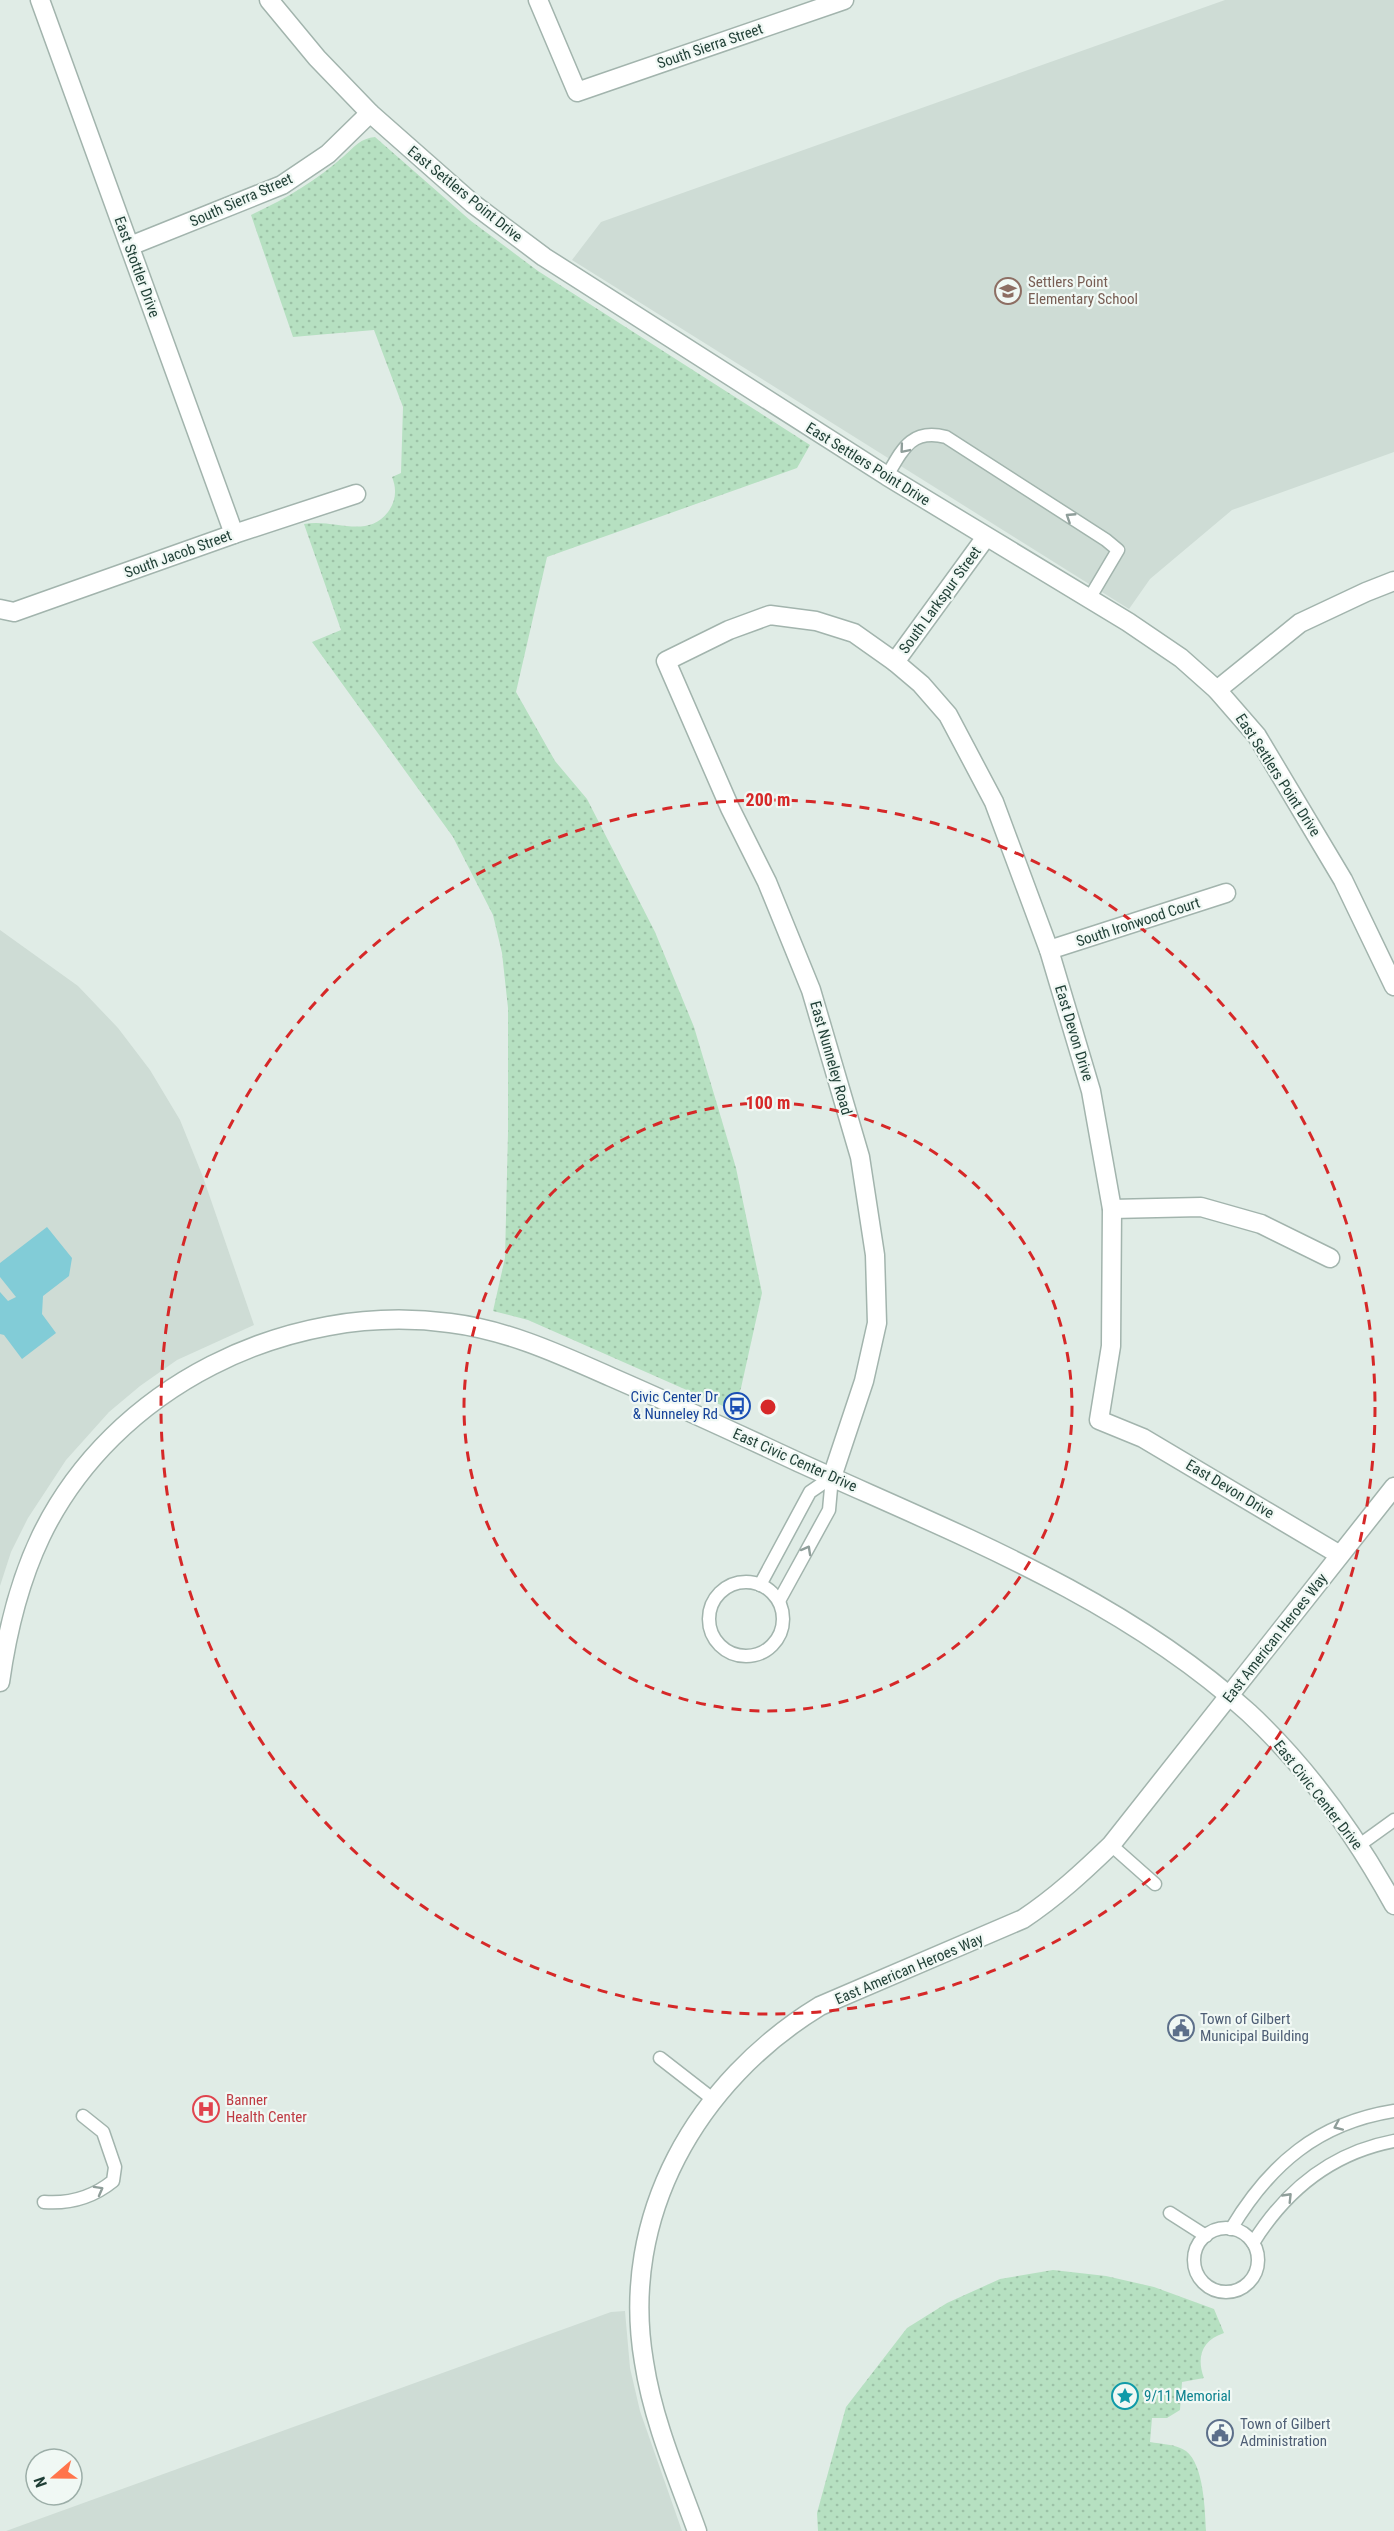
<svg xmlns="http://www.w3.org/2000/svg" width="1394" height="2531" viewBox="0 0 1394 2531" font-family="'Roboto Condensed',sans-serif">
<defs>
<pattern id="park-dots" width="8" height="8" patternUnits="userSpaceOnUse" patternTransform="scale(1.5)"><rect width="8" height="8" fill="#b6e0c1"/><path d="M2 2h.1M6 6h.1" fill="none" stroke="#9cc1a6" stroke-width="1.8" stroke-linecap="round"/></pattern>
</defs>
<rect width="100%" height="100%" fill="#e0ece6"/>
<!-- built -->
<g fill="#cedcd5">
<path d="M 1225,0 L 1394,0 L 1394,452 L 1232,510 L 1150,579 L 1129,609 L 572,260 L 601,222 Z"/>
<path d="M 0,930 L 78,986 L 118,1028 L 150,1070 L 180,1120 L 203,1177 L 254,1325 L 177,1360 L 140,1386 L 109,1412 L 66,1460 L 28,1518 L 11,1552 L 0,1586 Z"/>
<path d="M 625,2311 L 630,2368 L 640,2411 L 682,2531 L 6,2531 L 611,2312 Z"/>
</g>
<!-- park -->
<g fill="url(#park-dots)">
<path d="M 375,137 L 471,221 L 538,271 L 810,445 L 797,468 L 547,557 L 516,692 L 555,761 L 587,799 L 655,932 L 694,1027 L 736,1168 L 762,1293 L 741,1388 L 732,1410 L 528,1320 L 493,1311 L 505,1258 L 508,1132 L 508,1008 L 502,953 L 493,915 L 453,837 L 312,642 L 341,630 L 304,524 C 334,518 366,540 388,512 C 396,501 397,489 392,477 L 401,473 L 403,407 L 374,330 L 293,337 L 251,215 C 285,199 316,181 344,156 C 354,147 361,138 375,137 Z"/>
<path d="M 1053,2270 L 1106,2276 L 1154,2287 L 1214,2309 L 1224,2333 C 1202,2340 1196,2357 1204,2378 L 1182,2382 L 1180,2410 L 1167,2418 L 1152,2418 L 1150,2442 C 1161,2444 1176,2444 1186,2451 C 1204,2465 1205,2510 1206,2531 L 818,2531 L 817,2513 L 846,2407 L 907,2328 L 947,2303 L 1000,2279 Z"/>
</g>
<!-- water -->
<path fill="#82ccd7" d="M 47,1227 L 72,1258 L 69,1276 L 43,1296 L 42,1314 L 56,1333 L 22,1359 L 4,1335 L 0,1334 L 0,1292 L 8,1301 L 16,1297 L 0,1277 L 0,1263 Z"/>
<g fill="none" stroke-linecap="round" stroke-linejoin="round">
<defs>
<g id="service">
<path d="M 887,476 C 902,450 911,428 946,437 L 1106,540 L 1118,550 L 1089,599"/>
<circle cx="746" cy="1619" r="37"/>
<path d="M 760,1585 L 810,1492 L 832,1477"/>
<path d="M 779,1601 L 829,1510 L 832,1477"/>
<path d="M 1111,1845 L 1155,1884"/>
<path d="M 1358,1846 L 1394,1820"/>
<path d="M 660,2058 L 714,2100"/>
<path d="M 44,2202 C 70,2204 92,2198 113,2181 L 115,2167 L 103,2132 L 83,2116"/>
<path d="M 1170,2213 L 1206,2236"/>
<circle cx="1226" cy="2260" r="32"/>
<path d="M 1231,2229 C 1270,2164 1318,2123 1394,2111"/>
<path d="M 1253,2243 C 1286,2190 1331,2153 1394,2141"/>
</g>
<g id="minor">
<path d="M 40,0 L 234,534"/>
<path d="M 538,0 L 577,92 L 844,0"/>
<path d="M 130,246 L 282,185 L 328,154 L 370,113"/>
<path d="M 0,609 L 14,612 L 234,534 L 356,494"/>
<path d="M 895,662 L 986,537"/>
<path d="M 1217,690 L 1300,623 L 1366,592 L 1394,581"/>
<path d="M 1049,950 L 1226,893"/>
<path d="M 1112,1209 L 1201,1207 L 1261,1224 L 1330,1258"/>
<path d="M 832,1477 L 864,1381 L 877,1323 L 875,1255 L 860,1157 L 811,990 L 767,882 L 730,808 L 666,661 L 729,630 L 770,615 L 816,621 L 854,633 L 895,662 L 921,684 L 948,715 L 994,802 L 1049,950 L 1091,1091 L 1112,1209 L 1111,1346 L 1099,1420 L 1143,1438 L 1340,1555"/>
</g>
<g id="tertiary">
<path d="M 269,0 L 317,58 L 370,113 L 472,203 L 544,257 L 887,476 L 1128,622 L 1181,658 L 1217,690 L 1257,736 L 1343,880 L 1394,986"/>
<path d="M 0,1682 C 7,1632 19,1582 41,1536 C 113,1387 288,1301 450,1323 C 507,1330 559,1354 611,1377 C 673,1404 736,1433 798,1462 C 954,1533 1120,1596 1249,1713 C 1307,1767 1356,1836 1394,1905"/>
<path d="M 697,2531 C 677,2476 653,2421 644,2362 C 619,2216 697,2081 820,2006 L 1023,1919 C 1056,1897 1083,1872 1111,1845 L 1394,1487"/>
</g>
</defs>
<!-- service casing -->
<use href="#service" stroke="#a2b4ad" stroke-width="15"/>
<!-- minor casing -->
<use href="#minor" stroke="#a2b4ad" stroke-width="21"/>
<!-- tertiary casing -->
<use href="#tertiary" stroke="#a2b4ad" stroke-width="21"/>
<!-- service -->
<use href="#service" stroke="#fff" stroke-width="12"/>
<!-- minor -->
<use href="#minor" stroke="#fff" stroke-width="18"/>
<!-- tertiary -->
<use href="#tertiary" stroke="#fff" stroke-width="18"/>
</g>
<!-- one-way arrows -->
<defs><path id="oneway-chevron" d="M-2-3.5L2.5 0L-2 3.5" fill="none" stroke-width="1.6" stroke-linecap="round" stroke-linejoin="round" transform="scale(1.5)"/></defs>
<g stroke="#8f9e9a">
<use href="#oneway-chevron" transform="translate(904 449) rotate(130)"/>
<use href="#oneway-chevron" transform="translate(1070 517) rotate(-147)"/>
<use href="#oneway-chevron" transform="translate(807 1550) rotate(-61)"/>
<use href="#oneway-chevron" transform="translate(1338 2126) rotate(156)"/>
<use href="#oneway-chevron" transform="translate(99 2190) rotate(-29)"/>
<use href="#oneway-chevron" transform="translate(1288 2197) rotate(-46)"/>
</g>
<!-- distance rings -->
<g fill="none" stroke="#d62828" stroke-width="3" stroke-dasharray="10 8">
<circle cx="768" cy="1407" r="304"/>
<circle cx="768" cy="1407" r="607"/>
</g>
<!-- icons -->
<defs>
<symbol id="school-ring" viewBox="-11 -11 22 22"><circle r="9.5" fill="#f0f8f4" stroke="#8d6e63" stroke-width="1.5"/><path d="M0-5L7-2L0 1L-7-2ZM-4 1L0 2.5L4 1V4Q0 6-4 4Z" fill="#8d6e63"/></symbol>
<symbol id="bus-ring" viewBox="-11 -11 22 22"><circle r="9.5" fill="#f0f8f4" stroke="#1a4fb4" stroke-width="1.5"/><path d="M-5-6H5V4H4V6H2V4H-2V6H-4V4H-5ZM-3.5-4V0h7V-4ZM-3.5 1.2v1.5H-2V1.2ZM2 1.2v1.5H3.5V1.2Z" fill="#1a4fb4"/></symbol>
<symbol id="civic-ring" viewBox="-11 -11 22 22"><circle r="9.5" fill="#f0f8f4" stroke="#5c6f8a" stroke-width="1.5"/><path d="M-.6-6.5H3V-4.5H.6V-3L4-1V1h2V6H-6V1h2V-1L-.6-3ZM-1.2 2.5V6h2.4V2.5Z" fill="#5c6f8a"/></symbol>
<symbol id="hospital-ring" viewBox="-11 -11 22 22"><circle r="9.5" fill="#f0f8f4" stroke="#e0444e" stroke-width="1.5"/><path d="M-5-5h3v3.5h4V-5h3V5h-3V1.5h-4V5h-3Z" fill="#e0444e"/></symbol>
<symbol id="sight-ring" viewBox="-11 -11 22 22"><circle r="9.5" fill="#f0f8f4" stroke="#0f9aa8" stroke-width="1.5"/><path d="M0-6L1.8-2.2L6-1.7L2.9 1.2L3.7 5.4L0 3.3L-3.7 5.4L-2.9 1.2L-6-1.7L-1.8-2.2Z" fill="#0f9aa8"/></symbol>
</defs>
<g fill-rule="evenodd">
<use href="#school-ring" x="993" y="276" width="30" height="30"/>
<use href="#bus-ring" x="722" y="1391" width="30" height="30"/>
<use href="#civic-ring" x="1166" y="2013" width="30" height="30"/>
<use href="#hospital-ring" x="191" y="2094" width="30" height="30"/>
<use href="#sight-ring" x="1110" y="2381" width="30" height="30"/>
<use href="#civic-ring" x="1205" y="2418" width="30" height="30"/>
</g>
<g text-anchor="middle" dominant-baseline="central" stroke-width="4.5" stroke-linejoin="round" paint-order="stroke">
<!-- street labels -->
<g font-size="15" fill="#1f3e35" stroke="#f0f8f4">
<text transform="translate(710 46) rotate(-19)">South Sierra Street</text>
<text transform="translate(465 194) rotate(39)">East Settlers Point Drive</text>
<text transform="translate(241 200) rotate(-24)">South Sierra Street</text>
<text transform="translate(137 267) rotate(70)">East Stottler Drive</text>
<text transform="translate(868 464) rotate(32)">East Settlers Point Drive</text>
<text transform="translate(178 554) rotate(-20)">South Jacob Street</text>
<text transform="translate(940 600) rotate(-54)">South Larkspur Street</text>
<text transform="translate(1278 775) rotate(57)">East Settlers Point Drive</text>
<text transform="translate(1138 922) rotate(-18)">South Ironwood Court</text>
<text transform="translate(1074 1033) rotate(73)">East Devon Drive</text>
<text transform="translate(831 1058) rotate(74)">East Nunneley Road</text>
<text transform="translate(795 1460) rotate(24)">East Civic Center Drive</text>
<text transform="translate(1230 1489) rotate(31)">East Devon Drive</text>
<text transform="translate(1275 1638) rotate(-52)">East American Heroes Way</text>
<text transform="translate(1318 1795) rotate(52)">East Civic Center Drive</text>
<text transform="translate(909 1969) rotate(-23)">East American Heroes Way</text>
</g>
<!-- education labels -->
<g font-size="15" fill="#785e54" stroke="#f0f8f4" text-anchor="start">
<text x="1028" y="282">Settlers Point<tspan x="1028" dy="17">Elementary School</tspan></text>
</g>
<!-- transit labels -->
<g font-size="15" fill="#164399" stroke="#f0f8f4" text-anchor="end">
<text x="718" y="1397">Civic Center Dr<tspan x="718" dy="17">&amp; Nunneley Rd</tspan></text>
</g>
<!-- service labels -->
<g font-size="15" fill="#4e5e75" stroke="#f0f8f4" text-anchor="start">
<text x="1200" y="2019">Town of Gilbert<tspan x="1200" dy="17">Municipal Building</tspan></text>
<text x="1240" y="2424">Town of Gilbert<tspan x="1240" dy="17">Administration</tspan></text>
</g>
<!-- health labels -->
<g font-size="15" fill="#be3a42" stroke="#f0f8f4" text-anchor="start">
<text x="226" y="2100">Banner<tspan x="226" dy="17">Health Center</tspan></text>
</g>
<!-- culture labels -->
<g font-size="15" fill="#0d838f" stroke="#f0f8f4" text-anchor="start">
<text x="1144" y="2396">9/11 Memorial</text>
</g>
</g>
<circle cx="768" cy="1407" r="9" fill="#d62828" stroke="#f0f8f4" stroke-width="3"/>
<g font-size="18" text-anchor="middle" font-weight="bold" fill="#d62828" stroke="#f0f8f4" stroke-width="4.5" stroke-linejoin="round" paint-order="stroke">
<text x="768" y="806">200 m</text>
<text x="768" y="1109">100 m</text>
</g>
<!-- north arrow -->
<g transform="translate(54 2477) rotate(250)"><circle r="28" fill="#f0f8f4" stroke="#9caea8" stroke-width="1.5"/>
<path d="M0-4.5L10 22L0 15L-10 22Z" fill="#ff744b"/>
<text y="-9" font-size="16" font-weight="bold" text-anchor="middle" fill="#1f3e35">N</text>
</g>
</svg>
